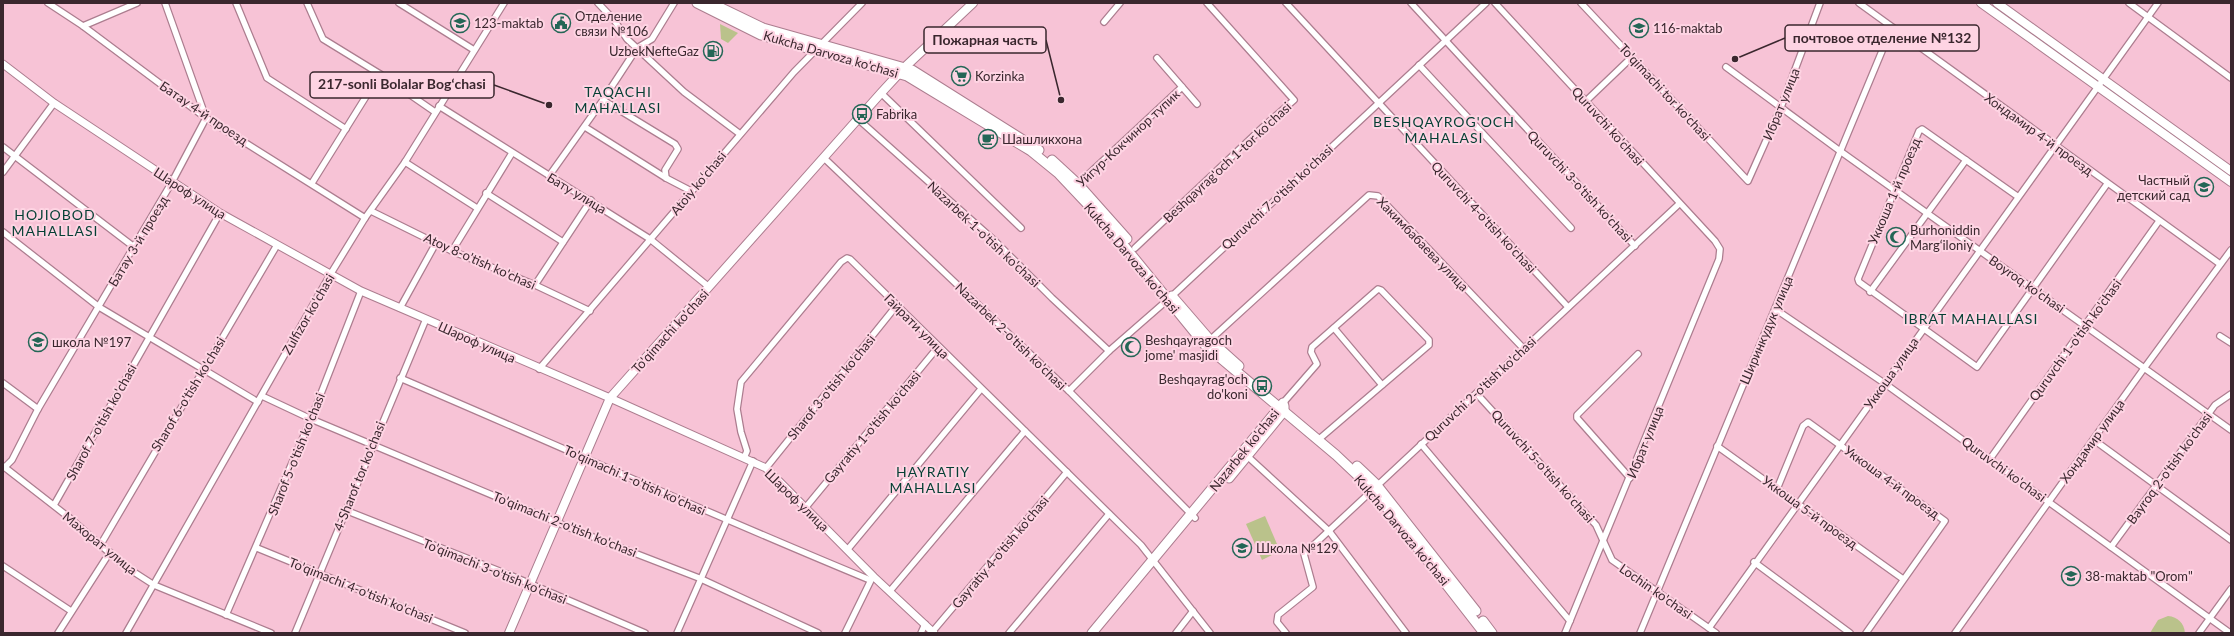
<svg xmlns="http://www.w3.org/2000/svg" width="2234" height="636" viewBox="0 0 2234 636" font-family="Lato,sans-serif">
<rect width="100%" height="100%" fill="#f7c3d6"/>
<!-- green -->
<g fill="#bac28b">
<path d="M 720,24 L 738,33 L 728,43 L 721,39 Z"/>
<path d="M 1265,516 L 1280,551 L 1262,560 L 1246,524 Z"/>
<path d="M 2168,616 C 2178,617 2184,623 2185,633 L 2150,633 L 2158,620 Z"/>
</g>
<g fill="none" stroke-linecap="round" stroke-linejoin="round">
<defs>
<g id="minor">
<path d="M 48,3 L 83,26 L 206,118 L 365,218"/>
<path d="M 236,3 L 267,78 L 346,129"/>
<path d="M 307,3 L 323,39 L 380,74 L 435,112"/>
<path d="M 399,3 L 474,50"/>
<path d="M 598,3 L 614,20 L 627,39 L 684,92 L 740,134"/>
<path d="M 1286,3 L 1568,307"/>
<path d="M 1411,3 L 1635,246"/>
<path d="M 1495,3 L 1715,241 L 1720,249 L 1719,259 L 1565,633"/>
<path d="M 1581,3 L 1748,181 L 1781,107 L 1820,3"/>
<path d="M 1859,3 L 2220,264"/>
<path d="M 2129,3 L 2231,78"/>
<path d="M 1104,22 L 1120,3"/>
<path d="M 83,26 L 137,3"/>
<path d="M 1157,58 L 1197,104"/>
<path d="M 1419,65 L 1571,228"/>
<path d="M 1726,67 L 1840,151 L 2231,430"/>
<path d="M 881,93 L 1021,228"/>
<path d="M 603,100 L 675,144 L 678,149 L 665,170 L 666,178"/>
<path d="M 1586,101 L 1632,57"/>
<path d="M 439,106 L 650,239 L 709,287"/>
<path d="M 858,119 L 995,241 L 1052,298 L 1109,351"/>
<path d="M 585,127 L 666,178 L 691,191"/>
<path d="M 3,147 L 134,247"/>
<path d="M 824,158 L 1069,391 L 1195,518"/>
<path d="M 405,162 L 477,208"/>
<path d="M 3,172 L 54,103"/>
<path d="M 549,176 L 603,100 L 637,48 L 652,39 L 674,3"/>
<path d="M 312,183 L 380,74"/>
<path d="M 1077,185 L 1182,87"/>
<path d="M 486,193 L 563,242"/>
<path d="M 2017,196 L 1922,129 L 1919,131 L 1858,279 L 1859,282 L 1977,367 L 2107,184"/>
<path d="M 371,211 L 452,251 L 535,285 L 590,311"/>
<path d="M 3,232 L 99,307 L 258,402"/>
<path d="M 1135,248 L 1263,127 L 1294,100 L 1207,3"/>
<path d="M 452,251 L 512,153"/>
<path d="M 535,285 L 591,200"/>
<path d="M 1870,292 L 1966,160"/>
<path d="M 400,308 L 436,243"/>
<path d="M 1775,309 L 1884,383 L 2230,633"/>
<path d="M 1334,328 L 1382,385"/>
<path d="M 2220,336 L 2231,343"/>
<path d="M 1210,340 L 1369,195 L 1378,196 L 1524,349"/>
<path d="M 539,369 L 794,72 L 862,3"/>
<path d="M 400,378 C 557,445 712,515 870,580"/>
<path d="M 3,383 L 38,409"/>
<path d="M 1069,391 L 1109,351 L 1172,296 L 1486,3"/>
<path d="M 1477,394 L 1596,525 L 1612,560 L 1716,633"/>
<path d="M 262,396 L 311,419 L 580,532 L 699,578 L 818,633"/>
<path d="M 1283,403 L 1317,364 L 1311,352 L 1312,347 L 1378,289 L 1381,290 L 1429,340 L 1429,345 L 1318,440"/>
<path d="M 2094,440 L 2231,540"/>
<path d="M 1421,444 L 1570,621"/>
<path d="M 1717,446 L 1903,579"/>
<path d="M 1245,454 L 1329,531 L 1406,633"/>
<path d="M 744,458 L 747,451 L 741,432 L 737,409 L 741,382 L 841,262 L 847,258 L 850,259 L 1141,545 L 1210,633"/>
<path d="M 1990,459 L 2159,221"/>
<path d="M 3,466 L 71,519 L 123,565 L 154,585 L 271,633"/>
<path d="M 5,467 L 12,460 L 38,409 L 172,182 L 206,118 L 165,3"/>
<path d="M 766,468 L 897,305"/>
<path d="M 1630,478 L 1577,418 L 1577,415 L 1638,354"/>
<path d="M 1777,489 L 1803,426 L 1808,422 L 1945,521 L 1866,633"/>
<path d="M 54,505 L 220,213"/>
<path d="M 806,507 L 938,347"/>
<path d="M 345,510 L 512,576 L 645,633"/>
<path d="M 101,544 L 277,245"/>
<path d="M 2111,547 L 2215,405 L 2231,394"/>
<path d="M 257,548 L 465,633"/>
<path d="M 848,549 L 981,389"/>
<path d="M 1754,562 L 1850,633"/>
<path d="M 3,566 L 71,611"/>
<path d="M 890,591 L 1025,431"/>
<path d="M 226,615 L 311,419 L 361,291"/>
<path d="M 1709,628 L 2158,3"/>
<path d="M 933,631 L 1067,472"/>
<path d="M 58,633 L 110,552"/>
<path d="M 126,633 L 330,275 L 365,218 L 405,162 L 504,3"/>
<path d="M 295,633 L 426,319"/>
<path d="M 677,633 L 753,461"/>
<path d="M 845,633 L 872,578"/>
<path d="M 921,633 L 925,624"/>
<path d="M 1009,633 L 1109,514"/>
<path d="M 1176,633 L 1193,611"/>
<path d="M 1286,633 L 1277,622 L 1278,615 L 1313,587 L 1304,554 L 1679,204"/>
<path d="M 1640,633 L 1892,27"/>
<path d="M 1955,633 L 2145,367 L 2231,250"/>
<path d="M 2199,633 L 2231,589"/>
</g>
<path id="tertiary" d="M 3,64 L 54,103 L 220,213 L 361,291 L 610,398 L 766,468 L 874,577 L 934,633"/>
<g id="secondary">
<path d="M 1981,3 L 2231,182"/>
<path d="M 1997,3 L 2231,171"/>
<path d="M 509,633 L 610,398 L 881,93 L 905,67 L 973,3"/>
</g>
<g id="primary">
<path d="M 697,3 L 761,35 L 907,76 L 1031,151 L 1058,173 L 1108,226 L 1205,345 L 1336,455 L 1372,489 L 1484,633"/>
<path d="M 711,3 L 763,28 L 912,70 L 1039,150"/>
<path d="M 1052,160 L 1078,184 L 1127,239"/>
<path d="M 1172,296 L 1210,340 L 1239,366"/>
<path d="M 1357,466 L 1376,484 L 1476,611"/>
<path d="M 1229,478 L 1284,411 L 1284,406"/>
<path d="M 1483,621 L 1492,633"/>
<path d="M 1092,633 L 1283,403"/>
</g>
</defs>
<!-- minor casing -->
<use href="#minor" stroke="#ac7d8f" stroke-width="8"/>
<!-- tertiary casing -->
<use href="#tertiary" stroke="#ac7d8f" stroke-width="9"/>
<!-- secondary casing -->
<use href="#secondary" stroke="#ac7d8f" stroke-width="10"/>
<!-- primary casing -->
<use href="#primary" stroke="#ac7d8f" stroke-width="11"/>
<!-- minor -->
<use href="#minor" stroke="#fff" stroke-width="5.5"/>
<!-- tertiary -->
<use href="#tertiary" stroke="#fff" stroke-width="7"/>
<!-- secondary -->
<use href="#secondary" stroke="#fff" stroke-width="8"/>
<!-- primary -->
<use href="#primary" stroke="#fff" stroke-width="9"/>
</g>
<!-- icons -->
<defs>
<symbol id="school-ring" viewBox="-11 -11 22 22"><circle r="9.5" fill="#fed4e3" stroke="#246656" stroke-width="1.5"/><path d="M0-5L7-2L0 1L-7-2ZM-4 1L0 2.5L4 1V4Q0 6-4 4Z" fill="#246656"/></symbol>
<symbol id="civic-ring" viewBox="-11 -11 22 22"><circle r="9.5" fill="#fed4e3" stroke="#246656" stroke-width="1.5"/><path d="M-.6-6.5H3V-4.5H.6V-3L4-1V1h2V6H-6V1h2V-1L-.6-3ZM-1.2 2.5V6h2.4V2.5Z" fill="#246656"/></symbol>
<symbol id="fuel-ring" viewBox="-11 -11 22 22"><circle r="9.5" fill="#fed4e3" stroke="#246656" stroke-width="1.5"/><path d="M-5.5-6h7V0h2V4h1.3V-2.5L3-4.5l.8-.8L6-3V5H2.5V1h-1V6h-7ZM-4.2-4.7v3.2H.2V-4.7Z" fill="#246656"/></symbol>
<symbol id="supermarket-ring" viewBox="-11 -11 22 22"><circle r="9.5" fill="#fed4e3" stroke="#246656" stroke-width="1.5"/><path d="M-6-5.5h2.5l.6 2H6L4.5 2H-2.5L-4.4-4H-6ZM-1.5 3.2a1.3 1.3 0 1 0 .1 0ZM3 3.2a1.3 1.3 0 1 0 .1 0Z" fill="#246656"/></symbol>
<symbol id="bus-ring" viewBox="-11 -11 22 22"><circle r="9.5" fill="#fed4e3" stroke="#246656" stroke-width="1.5"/><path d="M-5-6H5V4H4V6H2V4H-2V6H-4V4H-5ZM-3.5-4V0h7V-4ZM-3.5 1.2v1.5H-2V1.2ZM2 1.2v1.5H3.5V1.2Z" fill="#246656"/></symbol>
<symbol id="cafe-ring" viewBox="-11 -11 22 22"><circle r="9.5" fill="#fed4e3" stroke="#246656" stroke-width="1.5"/><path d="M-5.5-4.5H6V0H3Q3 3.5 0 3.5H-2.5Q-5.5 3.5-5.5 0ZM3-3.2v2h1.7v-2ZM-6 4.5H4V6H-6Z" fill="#246656"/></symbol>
<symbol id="mosque-ring" viewBox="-11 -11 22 22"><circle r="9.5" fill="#fed4e3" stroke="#246656" stroke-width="1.5"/><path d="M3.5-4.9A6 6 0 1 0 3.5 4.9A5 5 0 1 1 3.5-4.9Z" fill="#246656"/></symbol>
</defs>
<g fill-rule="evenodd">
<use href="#school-ring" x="449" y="12" width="22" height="22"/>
<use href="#civic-ring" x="550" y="12" width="22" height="22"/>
<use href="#school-ring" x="1628" y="17" width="22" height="22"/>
<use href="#fuel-ring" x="702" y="40" width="22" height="22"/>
<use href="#supermarket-ring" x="950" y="65" width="22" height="22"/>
<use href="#bus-ring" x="851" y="103" width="22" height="22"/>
<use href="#cafe-ring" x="977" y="128" width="22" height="22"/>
<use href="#school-ring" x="2193" y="176" width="22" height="22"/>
<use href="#mosque-ring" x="1885" y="226" width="22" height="22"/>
<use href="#school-ring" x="27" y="331" width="22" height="22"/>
<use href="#mosque-ring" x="1120" y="336" width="22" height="22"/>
<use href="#bus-ring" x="1251" y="375" width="22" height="22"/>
<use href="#school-ring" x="1231" y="537" width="22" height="22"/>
<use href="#school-ring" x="2060" y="565" width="22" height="22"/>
</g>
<g text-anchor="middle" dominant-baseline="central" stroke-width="4" stroke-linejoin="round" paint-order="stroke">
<!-- poi labels -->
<g font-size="13" fill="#3a272e" stroke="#fed4e3" text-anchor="start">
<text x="575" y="16">Отделение<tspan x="575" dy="15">связи №106</tspan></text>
<text x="474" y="23">123-maktab</text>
<text x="1653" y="28">116-maktab</text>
<text x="699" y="51" text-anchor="end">UzbekNefteGaz</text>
<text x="975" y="76">Korzinka</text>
<text x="876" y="114">Fabrika</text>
<text x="1002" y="139">Шашликхона</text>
<text x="2190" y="180" text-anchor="end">Частный<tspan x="2190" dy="15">детский сад</tspan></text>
<text x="1910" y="230">Burhoniddin<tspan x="1910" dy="15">Marg‘iloniy</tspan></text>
<text x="1145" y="340">Beshqayragoch<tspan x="1145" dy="15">jome' masjidi</tspan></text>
<text x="52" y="342">школа №197</text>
<text x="1248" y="379" text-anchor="end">Beshqayrag'och<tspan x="1248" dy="15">do'koni</tspan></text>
<text x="1256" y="548">Школа №129</text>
<text x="2085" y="576">38-maktab "Orom"</text>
</g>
<!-- street labels -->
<g font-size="13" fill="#3a272e" stroke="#fed4e3">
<text transform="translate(831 54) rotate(16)">Kukcha Darvoza ko'chasi</text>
<text transform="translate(1665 92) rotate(47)">To'qimachi tor ko'chasi</text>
<text transform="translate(1781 104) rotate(-68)">Ибрат улица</text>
<text transform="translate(204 113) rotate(34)">Батау 4-й проезд</text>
<text transform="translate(1608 126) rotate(48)">Quruvchi ko'chasi</text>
<text transform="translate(2039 134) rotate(36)">Хондамир 4-й проезд</text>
<text transform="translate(1128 138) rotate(-43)">Уйгур-Кокчинор тупик</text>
<text transform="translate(1227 162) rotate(-43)">Beshqayrag'och 1-tor ko'chasi</text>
<text transform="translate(698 183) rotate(-50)">Atoiy koʻchasi</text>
<text transform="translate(1580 186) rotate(47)">Quruvchi 3-o'tish ko'chasi</text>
<text transform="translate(1894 191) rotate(-67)">Уккоша 1-й проезд</text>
<text transform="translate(190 193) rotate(33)">Шароф улица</text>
<text transform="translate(577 193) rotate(31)">Бату улица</text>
<text transform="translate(1277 197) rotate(-43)">Quruvchi 7-o'tish ko'chasi</text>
<text transform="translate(1484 217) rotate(47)">Quruvchi 4-o'tish ko'chasi</text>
<text transform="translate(984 234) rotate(43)">Nazarbek 1-o'tish ko'chasi</text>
<text transform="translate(138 241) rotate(-59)">Батау 3-й проезд</text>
<text transform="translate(1423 244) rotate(46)">Хакимбабаева улица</text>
<text transform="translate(1132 258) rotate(50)">Kukcha Darvoza ko'chasi</text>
<text transform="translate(480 261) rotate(24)">Atoy 8-o'tish ko'chasi</text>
<text transform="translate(2027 284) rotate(35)">Boyroq ko'chasi</text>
<text transform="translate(308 314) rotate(-60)">Zulfizor ko'chasi</text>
<text transform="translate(917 326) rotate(45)">Гайрати улица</text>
<text transform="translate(1766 330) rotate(-67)">Ширинкудук улица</text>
<text transform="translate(670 331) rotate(-48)">To'qimachi ko'chasi</text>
<text transform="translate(1011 336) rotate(44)">Nazarbek 2-o'tish ko'chasi</text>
<text transform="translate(2075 340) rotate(-54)">Quruvchi 1-o'tish ko'chasi</text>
<text transform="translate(477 342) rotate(24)">Шароф улица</text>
<text transform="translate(1891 373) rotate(-55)">Уккоша улица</text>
<text transform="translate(831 387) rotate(-51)">Sharof 3-o'tish ko'chasi</text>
<text transform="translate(1480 389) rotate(-43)">Quruvchi 2-o'tish ko'chasi</text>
<text transform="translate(188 394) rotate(-59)">Sharof 6-o'tish ko'chasi</text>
<text transform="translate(101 422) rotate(-61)">Sharof 7-o'tish ko'chasi</text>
<text transform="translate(872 427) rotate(-50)">Gayratiy 1-o'tish ko'chasi</text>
<text transform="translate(2092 441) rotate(-54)">Хондамир улица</text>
<text transform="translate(1645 442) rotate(-68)">Ибрат улица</text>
<text transform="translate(1244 450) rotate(-51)">Nazarbek ko'chasi</text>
<text transform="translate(296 454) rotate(-68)">Sharof 5-o'tish ko'chasi</text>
<text transform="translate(1543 466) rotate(48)">Quruvchi 5-o'tish ko'chasi</text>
<text transform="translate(2169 468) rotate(-54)">Bayroq 2-o'tish ko'chasi</text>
<text transform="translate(2004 469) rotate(36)">Quruvchi ko'chasi</text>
<text transform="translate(359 476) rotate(-68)">4-Sharof tor ko'chasi</text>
<text transform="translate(635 480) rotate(24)">To'qimachi 1-o'tish ko'chasi</text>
<text transform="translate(1892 482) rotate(36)">Уккоша 4-й проезд</text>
<text transform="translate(797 500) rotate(44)">Шароф улица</text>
<text transform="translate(1810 512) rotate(36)">Уккоша 5-й проезд</text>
<text transform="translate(565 524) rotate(22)">To'qimachi 2-o'tish ko'chasi</text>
<text transform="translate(1402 530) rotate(50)">Kukcha Darvoza ko'chasi</text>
<text transform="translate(100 543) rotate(39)">Махорат улица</text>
<text transform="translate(1000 552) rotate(-50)">Gayratiy 4-o'tish ko'chasi</text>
<text transform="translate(495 571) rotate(22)">To'qimachi 3-o'tish ko'chasi</text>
<text transform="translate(361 590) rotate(22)">To'qimachi 4-o'tish ko'chasi</text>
<text transform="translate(1656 591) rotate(35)">Lochin ko'chasi</text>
</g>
<!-- neighbourhood labels -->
<g font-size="14" letter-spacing="1" fill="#053f34" stroke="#fed4e3">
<text x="618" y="91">TAQACHI<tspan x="618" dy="16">MAHALLASI</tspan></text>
<text x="1444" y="121">BESHQAYROG'OCH<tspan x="1444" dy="16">MAHALASI</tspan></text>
<text x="55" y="214">HOJIOBOD<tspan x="55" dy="16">MAHALLASI</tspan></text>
<text x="1971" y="318">IBRAT MAHALLASI</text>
<text x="933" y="471">HAYRATIY<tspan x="933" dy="16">MAHALLASI</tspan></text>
</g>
</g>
<!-- callouts -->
<path fill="none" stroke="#3a272e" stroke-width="1.5" d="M1735 59L1785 38M1061 100L1046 40M549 105L494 85"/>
<g fill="#3a272e" stroke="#fed4e3" stroke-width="1.5">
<circle cx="1735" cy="59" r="4"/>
<circle cx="1061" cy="100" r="4"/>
<circle cx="549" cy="105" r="4"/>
</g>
<g fill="#fed4e3" stroke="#3a272e" stroke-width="1.5">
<rect x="1785" y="25" width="194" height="26" rx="4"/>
<rect x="924" y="27" width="122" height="26" rx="4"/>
<rect x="310" y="72" width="184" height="26" rx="4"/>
</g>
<g font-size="14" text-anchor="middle" font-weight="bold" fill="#3a272e">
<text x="1882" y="43">почтовое отделение №132</text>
<text x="985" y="45">Пожарная часть</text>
<text x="402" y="89">217-sonli Bolalar Bogʻchasi</text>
</g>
<!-- border -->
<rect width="2234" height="636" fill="none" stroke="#3a272e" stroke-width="8"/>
</svg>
